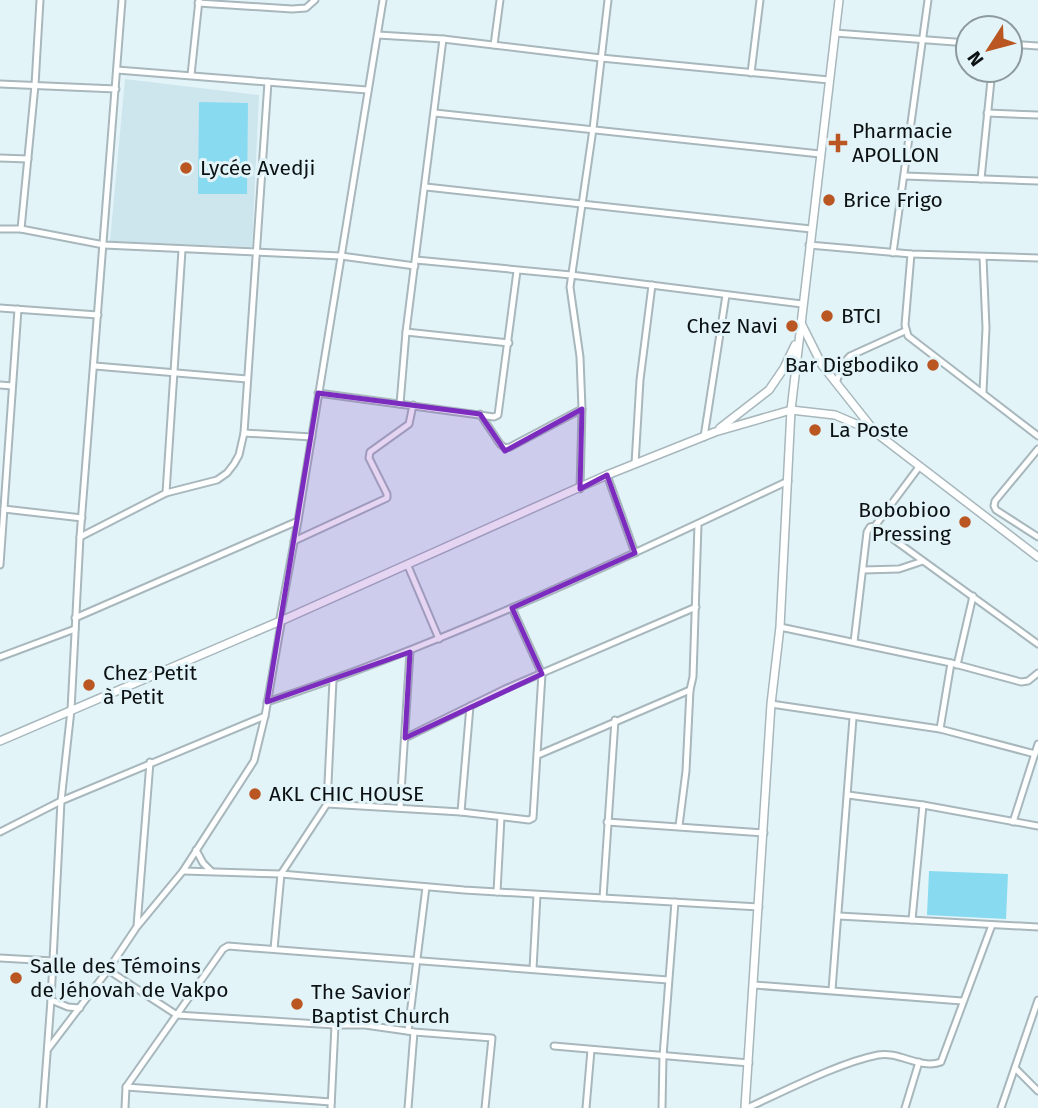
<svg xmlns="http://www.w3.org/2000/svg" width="1038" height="1108" viewBox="0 0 1038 1108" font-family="'Fira Sans',sans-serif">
<rect width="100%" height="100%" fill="#e3f4f9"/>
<!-- built -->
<path fill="#cde5ed" d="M 125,79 L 259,95 L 252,247 L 110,241 Z"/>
<!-- green -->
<g fill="#88daf1">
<path d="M 199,102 L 248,103 L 247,194 L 198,194 Z"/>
<path d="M 929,871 L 1008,874 L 1006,919 L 927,915 Z"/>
</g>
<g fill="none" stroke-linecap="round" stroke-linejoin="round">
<defs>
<g id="minor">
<path d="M 198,3 L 292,9 L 306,8 L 315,0"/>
<path d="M 835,33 L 968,43"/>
<path d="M 378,35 L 443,39 L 601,58 L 829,80"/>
<path d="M 1010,44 L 1038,46"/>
<path d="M 494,45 L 500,0"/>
<path d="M 117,70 L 367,90"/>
<path d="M 751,73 L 760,0"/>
<path d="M 191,75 L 199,0"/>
<path d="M 0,84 L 116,89"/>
<path d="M 435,113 L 820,154"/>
<path d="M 987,113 L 1038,115"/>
<path d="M 0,158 L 28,159"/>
<path d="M 905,176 L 1038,181"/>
<path d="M 981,179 L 992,70"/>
<path d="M 426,187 L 811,229"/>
<path d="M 0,229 L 21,229 L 104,245 L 341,256 L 415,266"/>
<path d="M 21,229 L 35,85 L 40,0"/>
<path d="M 809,245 L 911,254 L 1038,258"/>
<path d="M 893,253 L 928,0"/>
<path d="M 911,254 L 905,325 L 908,336 L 1038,436"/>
<path d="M 416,260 L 571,275 L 802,304"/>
<path d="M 0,308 L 98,315"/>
<path d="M 406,332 L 509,343"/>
<path d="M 95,366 L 247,379"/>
<path d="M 836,383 L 843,364 L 850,356 L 905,331"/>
<path d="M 0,385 L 12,386"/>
<path d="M 983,392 L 986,328 L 983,257"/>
<path d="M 318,393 L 494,417 L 498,415 L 517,271"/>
<path d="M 400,404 L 406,332 L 443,39"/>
<path d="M 480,414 L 500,444 L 505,448 L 510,447 L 582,409"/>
<path d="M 244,433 L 312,437"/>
<path d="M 704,437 L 726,295"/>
<path d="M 1038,449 L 995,501 L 994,506 L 996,510 L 1038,537"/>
<path d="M 635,464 L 640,380 L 652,285"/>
<path d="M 607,475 L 635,553"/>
<path d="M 580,489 L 582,409 L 580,357 L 570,287 L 593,129 L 608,0"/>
<path d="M 166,493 L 182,250"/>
<path d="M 4,509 L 82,518"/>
<path d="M 875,526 L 919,467"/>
<path d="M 80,537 L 166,493 L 217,480 L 227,473 L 234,464 L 239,455 L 244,433 L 268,82"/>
<path d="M 294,541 L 387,498 L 387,494 L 369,458 L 370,452 L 409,424 L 413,405"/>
<path d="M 0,565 L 18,309"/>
<path d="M 408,566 L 439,639"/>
<path d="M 863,570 L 899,569 L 923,561"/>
<path d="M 75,618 L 298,521"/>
<path d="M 280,618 L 298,521 L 383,0"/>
<path d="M 780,627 L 951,663 L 1021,682 L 1028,681 L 1038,673"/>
<path d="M 854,642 L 867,532 L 870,527 L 875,526 L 1038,644"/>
<path d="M 0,657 L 75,629"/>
<path d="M 957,665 L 973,596"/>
<path d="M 267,702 C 446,643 617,562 788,481"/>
<path d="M 771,704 L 940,729 L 1035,754"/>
<path d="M 940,729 L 951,663"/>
<path d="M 405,738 L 505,689 L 696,607"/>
<path d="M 538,755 L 690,690"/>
<path d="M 848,795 L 923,805 L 1038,826"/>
<path d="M 327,804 L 461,812 L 529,820 L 533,818 L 542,674 L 512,608"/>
<path d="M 400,808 L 410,652"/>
<path d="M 461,812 L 470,706"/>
<path d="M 607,822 L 764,833"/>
<path d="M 1013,822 L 1038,744"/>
<path d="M 679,826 L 686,771 L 690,690 L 693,677 L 698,524"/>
<path d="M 0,832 L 61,801 L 265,716"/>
<path d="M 196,850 L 203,863 L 211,871"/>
<path d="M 183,871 L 281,874 L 464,890 L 759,907"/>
<path d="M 497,892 L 501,817"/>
<path d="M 603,898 L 615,720"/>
<path d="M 839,916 L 1038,927"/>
<path d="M 912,920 L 923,805"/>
<path d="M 137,926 L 150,762"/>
<path d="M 274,949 L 281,874 L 327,804 L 333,680"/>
<path d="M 0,958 L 53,961"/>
<path d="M 533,969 L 537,895"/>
<path d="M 108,970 L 177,1015 L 335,1025 L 365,1025 L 414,1032 L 492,1038 L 485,1108"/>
<path d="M 754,985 L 962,1001"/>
<path d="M 832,990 L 853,718"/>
<path d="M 51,1000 L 68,1007 L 80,1008"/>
<path d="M 408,1031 L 426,887"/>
<path d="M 554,1046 L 749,1063"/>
<path d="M 48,1049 L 108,970 L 136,928 L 183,871 L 254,761 L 265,716 L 281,624"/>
<path d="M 1015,1068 L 1038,1091"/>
<path d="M 126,1087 L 331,1102"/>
<path d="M 43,1108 L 51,1000 L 61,801 L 71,710 L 80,537 L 122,0"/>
<path d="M 125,1108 L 126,1087 L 223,949 L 228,946 L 668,980"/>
<path d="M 331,1108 L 335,1025"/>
<path d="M 408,1108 L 414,1032"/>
<path d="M 586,1108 L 591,1050"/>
<path d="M 662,1108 L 663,1056 L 675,902"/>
<path d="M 747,1108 C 785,1091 838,1063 878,1055 C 899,1051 921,1070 941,1062 L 992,925"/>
<path d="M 905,1108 L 919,1062"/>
<path d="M 1001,1108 L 1038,1000"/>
</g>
<g id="tertiary">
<path d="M 801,323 L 822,365 L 872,428"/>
<path d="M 720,428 L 769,390 L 784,368 L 795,345"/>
<path d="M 283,620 L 607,475 L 715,432 L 791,410 L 835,415 L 875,432 L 1038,557"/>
<path d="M 0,741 L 278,622"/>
<path d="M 745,1108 L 771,704 L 780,627 L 791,410 L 839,0"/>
</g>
</defs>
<!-- minor casing -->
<use href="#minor" stroke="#a7b7bc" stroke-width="9"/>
<!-- tertiary casing -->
<use href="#tertiary" stroke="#a7b7bc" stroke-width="10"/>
<!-- minor -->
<use href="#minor" stroke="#fff" stroke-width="5"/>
<!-- tertiary -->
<use href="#tertiary" stroke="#fff" stroke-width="7"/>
</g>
<!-- marked area -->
<path fill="#7b2cbf" fill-opacity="0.2" stroke="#7b2cbf" stroke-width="5" stroke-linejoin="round" d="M 318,393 L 480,414 L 505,451 L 582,409 L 580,489 L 607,475 L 635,553 L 512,608 L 542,674 L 405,738 L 410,652 L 267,702 Z"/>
<!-- markers -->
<g fill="#b95621" stroke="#e3f4f9" stroke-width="2.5">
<path d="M834.5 132.5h7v7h7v7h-7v7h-7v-7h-7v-7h7z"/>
<circle cx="186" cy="168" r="7"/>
<circle cx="829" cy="200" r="7"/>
<circle cx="827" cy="316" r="7"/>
<circle cx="792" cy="326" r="7"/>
<circle cx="933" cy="365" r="7"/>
<circle cx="815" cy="430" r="7"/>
<circle cx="965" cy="522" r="7"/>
<circle cx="89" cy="685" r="7"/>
<circle cx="255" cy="794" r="7"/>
<circle cx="16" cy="978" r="7"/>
<circle cx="297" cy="1004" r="7"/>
</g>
<g text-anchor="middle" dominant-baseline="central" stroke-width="6" stroke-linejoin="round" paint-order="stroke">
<!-- poi labels -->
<g font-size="21" fill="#0c1213" stroke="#e3f4f9" text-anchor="start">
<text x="852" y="131">Pharmacie<tspan x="852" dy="24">APOLLON</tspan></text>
<text x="200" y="168">Lycée Avedji</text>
<text x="843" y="200">Brice Frigo</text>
<text x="841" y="316">BTCI</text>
<text x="778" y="326" text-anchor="end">Chez Navi</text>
<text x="919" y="365" text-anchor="end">Bar Digbodiko</text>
<text x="829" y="430">La Poste</text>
<text x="951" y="510" text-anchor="end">Bobobioo<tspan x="951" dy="24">Pressing</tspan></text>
<text x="103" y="673">Chez Petit<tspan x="103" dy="24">à Petit</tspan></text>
<text x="269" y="794">AKL CHIC HOUSE</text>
<text x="30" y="966">Salle des Témoins<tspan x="30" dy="24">de Jéhovah de Vakpo</tspan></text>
<text x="311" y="992">The Savior<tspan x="311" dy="24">Baptist Church</tspan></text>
</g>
</g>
<!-- north arrow -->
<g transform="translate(989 49) rotate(234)"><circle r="33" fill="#e3f4f9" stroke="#8d9a9d" stroke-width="2"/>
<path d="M0-5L12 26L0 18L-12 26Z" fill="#b95621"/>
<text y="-10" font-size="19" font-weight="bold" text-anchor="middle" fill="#0c1213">N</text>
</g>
</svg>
